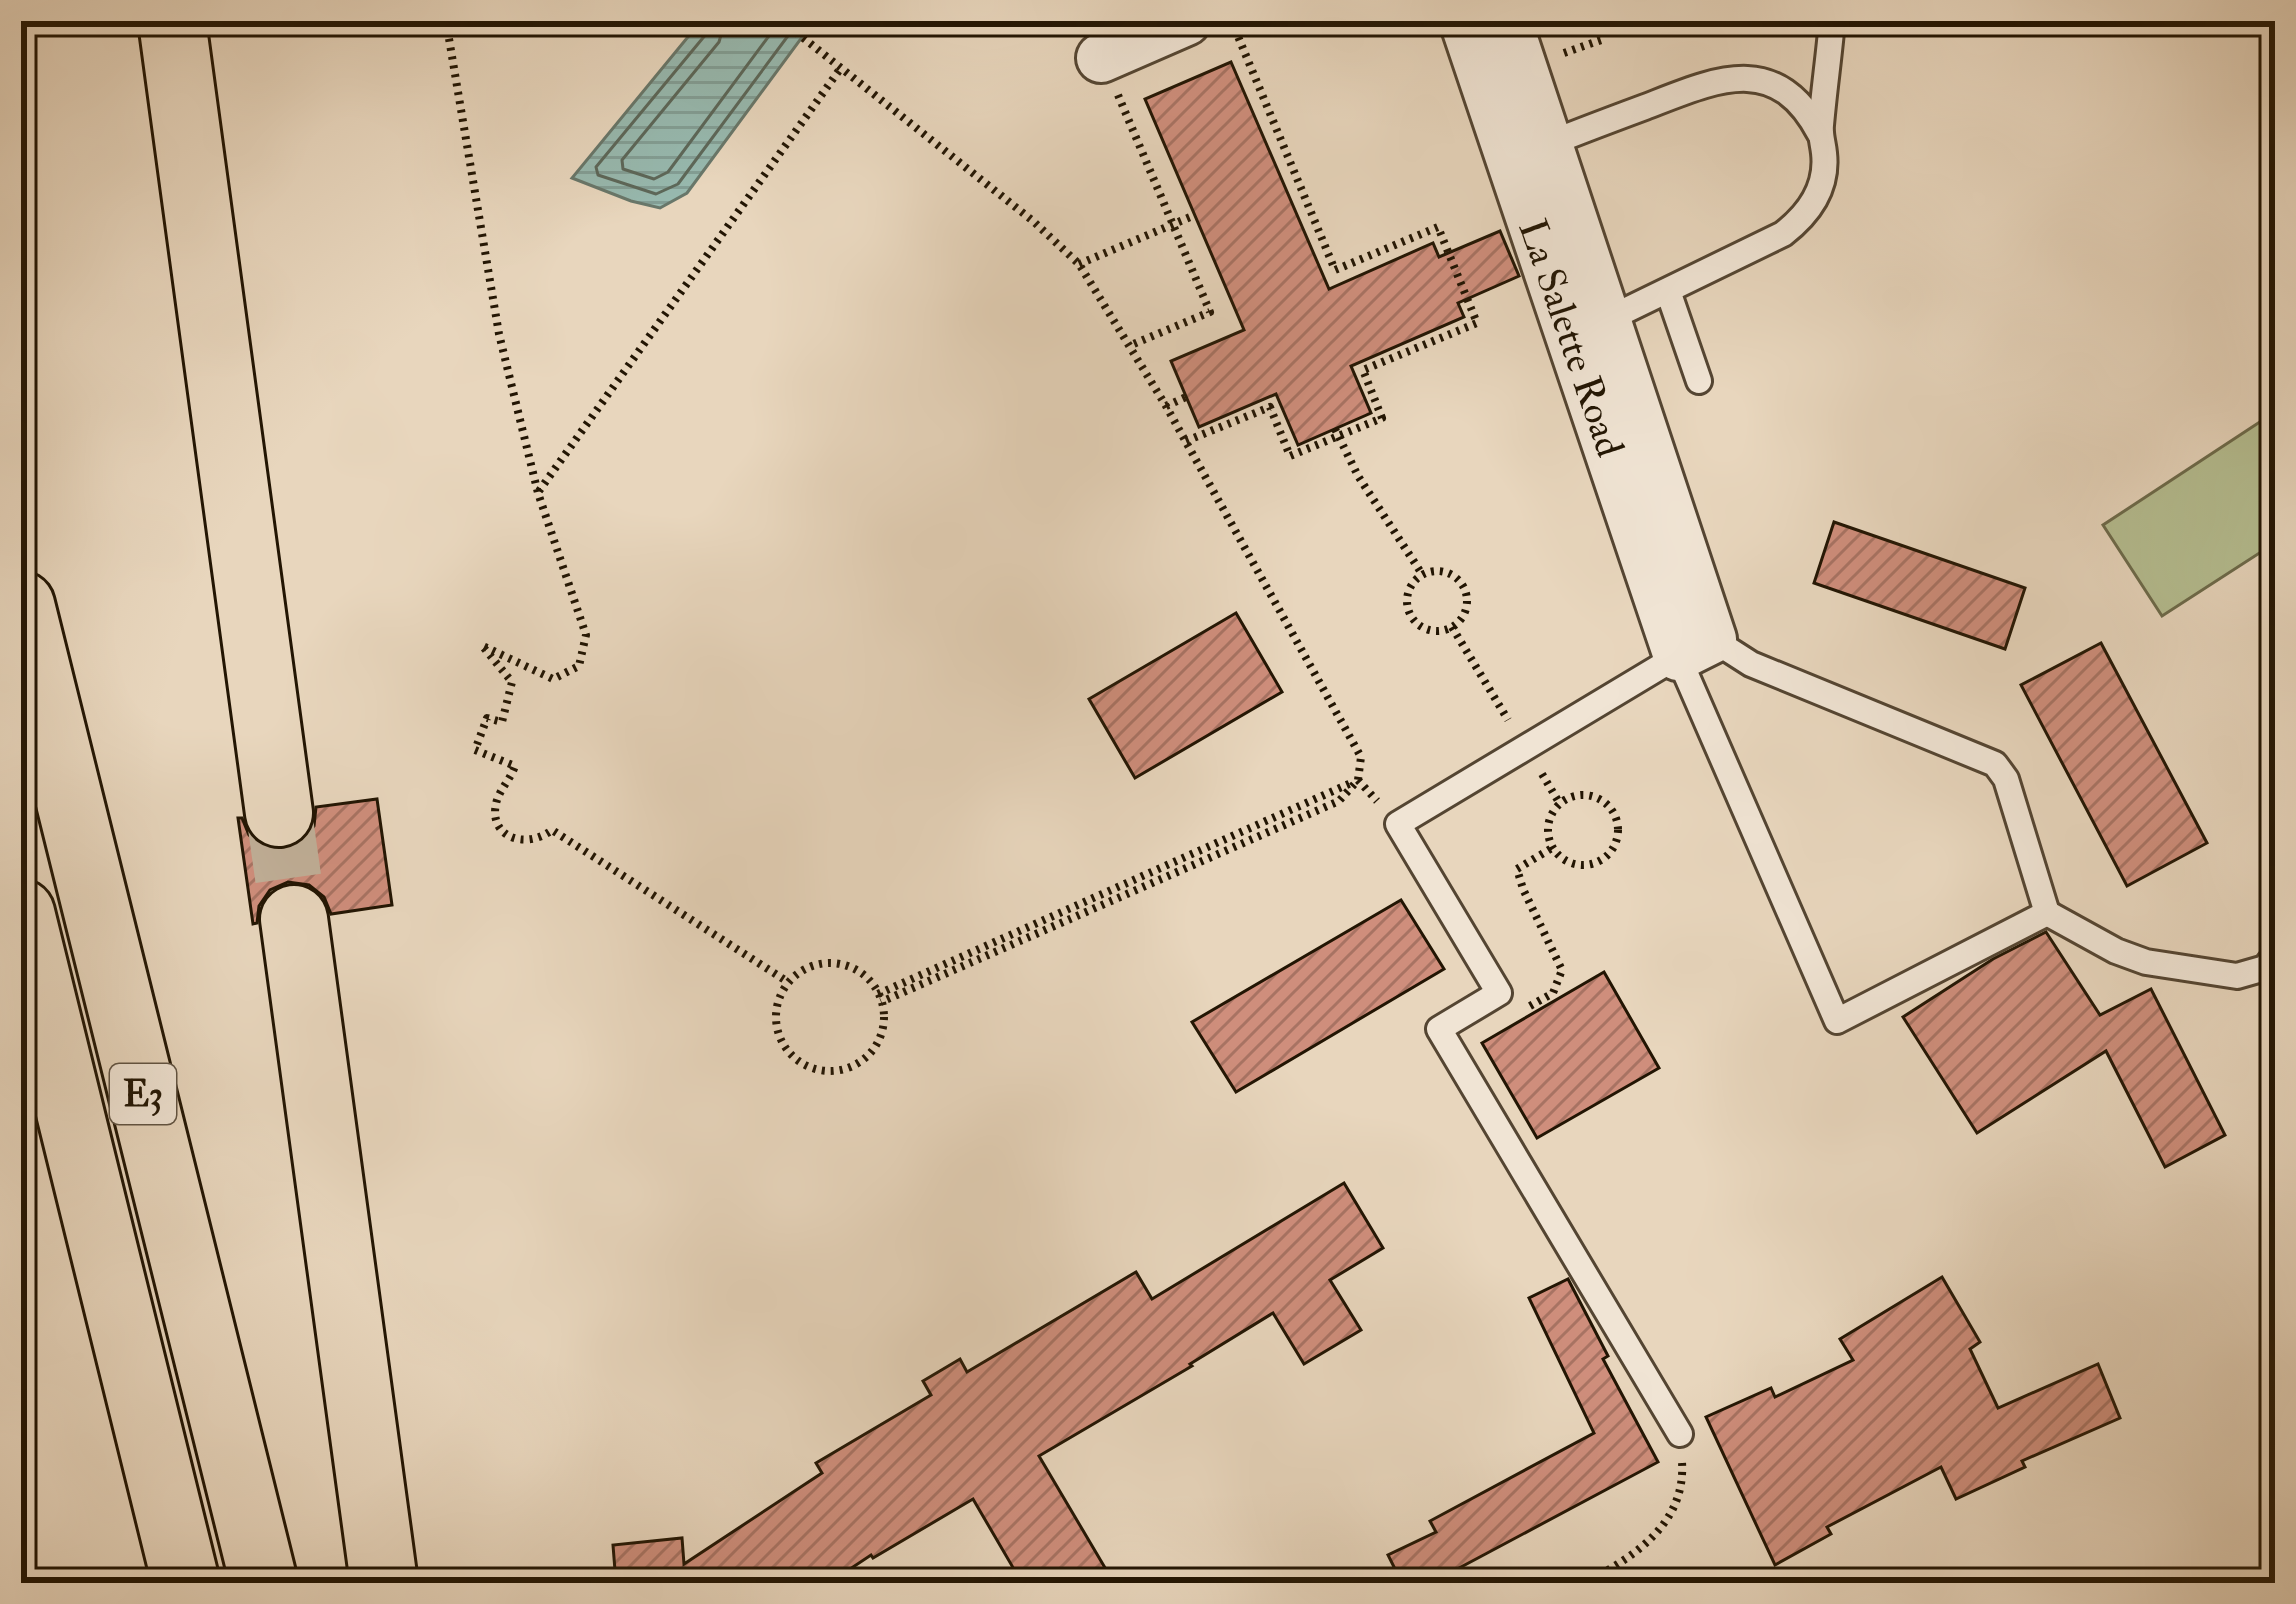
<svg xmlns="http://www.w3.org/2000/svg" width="2296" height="1604" viewBox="0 0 2296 1604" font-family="'IM FELL Double Pica',serif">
<defs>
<pattern id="water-rules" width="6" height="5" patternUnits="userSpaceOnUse" patternTransform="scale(3)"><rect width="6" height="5" fill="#97b9af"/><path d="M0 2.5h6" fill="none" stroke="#829e95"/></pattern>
<pattern id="building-hatch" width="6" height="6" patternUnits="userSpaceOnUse" patternTransform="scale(3)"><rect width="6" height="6" fill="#cf8e7c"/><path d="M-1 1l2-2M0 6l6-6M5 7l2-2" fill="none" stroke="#a87363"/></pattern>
</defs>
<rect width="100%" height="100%" fill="#e8d6bd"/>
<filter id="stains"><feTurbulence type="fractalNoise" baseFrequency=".00167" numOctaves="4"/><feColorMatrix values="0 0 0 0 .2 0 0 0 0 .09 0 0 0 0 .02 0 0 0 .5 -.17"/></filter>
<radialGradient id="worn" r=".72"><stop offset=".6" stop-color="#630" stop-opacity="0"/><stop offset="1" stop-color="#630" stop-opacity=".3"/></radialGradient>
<!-- green -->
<path fill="#b5be91" stroke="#6c6a4a" stroke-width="3" d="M 2275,412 L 2275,543 L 2162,616 L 2103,525 Z"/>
<!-- water -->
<path fill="url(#water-rules)" stroke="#68776a" stroke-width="3" d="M 701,21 L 814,21 L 687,193 L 660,208 L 631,201 L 572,178 Z"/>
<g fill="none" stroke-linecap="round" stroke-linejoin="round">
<!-- shore -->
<g stroke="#5c6759" stroke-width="3">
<path d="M 709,21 L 707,33 L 596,167 L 598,175 L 656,194 L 678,184 L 799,21"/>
<path d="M 725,21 L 719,42 L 622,160 L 623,169 L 654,179 L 668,172 L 780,21"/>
</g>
</g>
<!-- building -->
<g fill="url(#building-hatch)" stroke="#221503" stroke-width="3">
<path d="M 1231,62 L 1329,289 L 1433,243 L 1439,257 L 1500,231 L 1519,276 L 1458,303 L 1464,317 L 1351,366 L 1371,413 L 1298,445 L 1276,394 L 1199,427 L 1171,361 L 1244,330 L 1145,99 Z"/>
<path d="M 1834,522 L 2025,588 L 2005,649 L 1814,583 Z"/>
<path d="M 1236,613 L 1282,692 L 1135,778 L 1089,699 Z"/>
<path d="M 2101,643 L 2207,843 L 2127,886 L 2021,685 Z"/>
<path d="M 377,799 L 392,905 L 331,914 L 324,897 L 309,885 L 288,882 L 270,890 L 259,906 L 257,923 L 253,924 L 238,818 L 242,818 L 249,835 L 264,847 L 283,850 L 303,842 L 314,826 L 316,807 Z"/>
<path d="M 1401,900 L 1444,969 L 1236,1092 L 1192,1022 Z"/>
<path d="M 2046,932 L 2100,1015 L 2151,989 L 2225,1135 L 2165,1167 L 2106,1051 L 1977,1133 L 1903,1017 L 1993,959 Z"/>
<path d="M 1604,972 L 1659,1068 L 1537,1138 L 1482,1043 Z"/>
<path d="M 1344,1183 L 1383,1248 L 1330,1280 L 1361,1330 L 1304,1364 L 1273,1313 L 1190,1364 L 1192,1366 L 1039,1456 L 1114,1583 L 1022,1583 L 973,1499 L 873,1558 L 871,1555 L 829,1583 L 616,1583 L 613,1545 L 682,1538 L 684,1564 L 822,1473 L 816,1463 L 931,1395 L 923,1381 L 960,1359 L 967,1372 L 1136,1272 L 1152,1299 Z"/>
<path d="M 1942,1277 L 1980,1342 L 1970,1349 L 1998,1408 L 2098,1364 L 2120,1418 L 2022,1461 L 2025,1467 L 1956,1499 L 1941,1467 L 1827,1527 L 1831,1534 L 1775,1565 L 1706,1417 L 1771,1388 L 1775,1397 L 1853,1360 L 1840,1339 Z"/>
<path d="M 1568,1279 L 1608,1356 L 1603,1359 L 1658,1462 L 1431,1583 L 1402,1583 L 1388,1555 L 1436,1532 L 1430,1521 L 1594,1433 L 1529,1298 Z"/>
</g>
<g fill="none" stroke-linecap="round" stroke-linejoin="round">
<!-- highway-tunnel -->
<path stroke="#c0af98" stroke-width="66" stroke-dasharray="66 33" stroke-linecap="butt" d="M 279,813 L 294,919"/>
<defs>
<g id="lane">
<path d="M 1541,147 C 1575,133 1610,120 1645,107 C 1715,80 1776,50 1820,134"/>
<path d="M 1668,291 L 1699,381"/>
<path d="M 1600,323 L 1783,234 C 1809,214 1828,188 1824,153 C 1823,143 1820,135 1821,125 C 1824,90 1829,56 1832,21"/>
<path d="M 2047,913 L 2116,951 L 2146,962 L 2237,976 L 2265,968 L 2275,955"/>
<path d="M 1680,1434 L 1439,1029 L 1499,993 L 1398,824 L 1678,656 L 1837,1021 L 2047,913 L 2006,779 L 1995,764 L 1751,664 L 1712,639"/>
</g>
<g id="street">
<path d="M 1464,21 L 1678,656 L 1712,639 L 1507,21"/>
<path d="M 1101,58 L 1186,21"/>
</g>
<g id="highway">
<path d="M 172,21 L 279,813"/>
<path d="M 21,605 L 264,1583"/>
<path d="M 21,913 L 186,1583"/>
<path d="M 294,919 L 384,1583"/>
</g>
</defs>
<!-- lane casing -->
<use href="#lane" stroke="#544532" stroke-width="30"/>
<!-- street casing -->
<use href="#street" stroke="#544532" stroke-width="54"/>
<!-- highway casing -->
<use href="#highway" stroke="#221503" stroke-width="72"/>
<!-- path -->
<g stroke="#221503" stroke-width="8" stroke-dasharray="3 6" stroke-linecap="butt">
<path d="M 446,21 L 499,334 L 538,493 L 586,635 L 579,666 L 553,679 L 483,646"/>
<path d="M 782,21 L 1033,221 L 1079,264 L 1166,406 L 1361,757 L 1358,780 L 1339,801 L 881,1002"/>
<path d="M 1564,53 L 1604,39 L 1601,28"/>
<path d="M 1118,95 L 1210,312 L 1131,345"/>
<path d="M 1079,264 L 1195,215"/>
<path d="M 1166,406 L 1186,397"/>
<path d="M 1335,429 L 1358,476 L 1422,574"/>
<path d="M 1186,441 L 1270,407 L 1290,456 L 1382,418 L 1363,370 L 1477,323 L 1438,227 L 1335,270 L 1232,22"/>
<path d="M 539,491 L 840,69"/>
<circle cx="1437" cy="601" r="30"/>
<path d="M 1452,627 L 1508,720"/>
<path d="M 484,648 L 512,682 L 502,722 L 487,718 L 475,750 L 515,766 C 511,778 501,788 497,800 C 486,836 524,851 552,830 L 788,982"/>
<path d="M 1542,774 L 1560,804"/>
<path d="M 1358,780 L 1377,801"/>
<circle cx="1583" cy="830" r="35"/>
<circle cx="830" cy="1017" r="54"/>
<path d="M 878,994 L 1351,783"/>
<path d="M 1530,1006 L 1553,993 L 1562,970 L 1523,889 L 1517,869 L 1552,848"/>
<path d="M 1584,1583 C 1633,1558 1686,1524 1682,1462"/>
</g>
<!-- lane -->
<use href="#lane" stroke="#f0e4d4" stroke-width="24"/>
<!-- street -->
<use href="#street" stroke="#f0e4d4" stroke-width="48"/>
<!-- highway -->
<use href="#highway" stroke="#e8d6bd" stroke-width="66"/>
</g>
<g text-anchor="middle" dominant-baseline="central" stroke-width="12" stroke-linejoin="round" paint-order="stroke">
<!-- shield labels -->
<rect fill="#f0e4d4" stroke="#605342" stroke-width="3" x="110" y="1064" width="66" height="60" rx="9"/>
<g font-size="36" font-weight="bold" fill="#221503">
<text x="143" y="1094">E3</text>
</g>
<!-- street labels -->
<g font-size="39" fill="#221503" stroke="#f0e4d4">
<text transform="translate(1571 338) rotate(71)">La Salette Road</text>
</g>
</g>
<!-- margin -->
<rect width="2296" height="1604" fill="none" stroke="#e8d6bd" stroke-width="72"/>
<rect x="24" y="24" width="2248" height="1556" fill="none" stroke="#221503" stroke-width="6"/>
<rect x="36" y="36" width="2224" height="1532" fill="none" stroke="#221503" stroke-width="3"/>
<rect width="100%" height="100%" filter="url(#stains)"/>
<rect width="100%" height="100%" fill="url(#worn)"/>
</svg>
